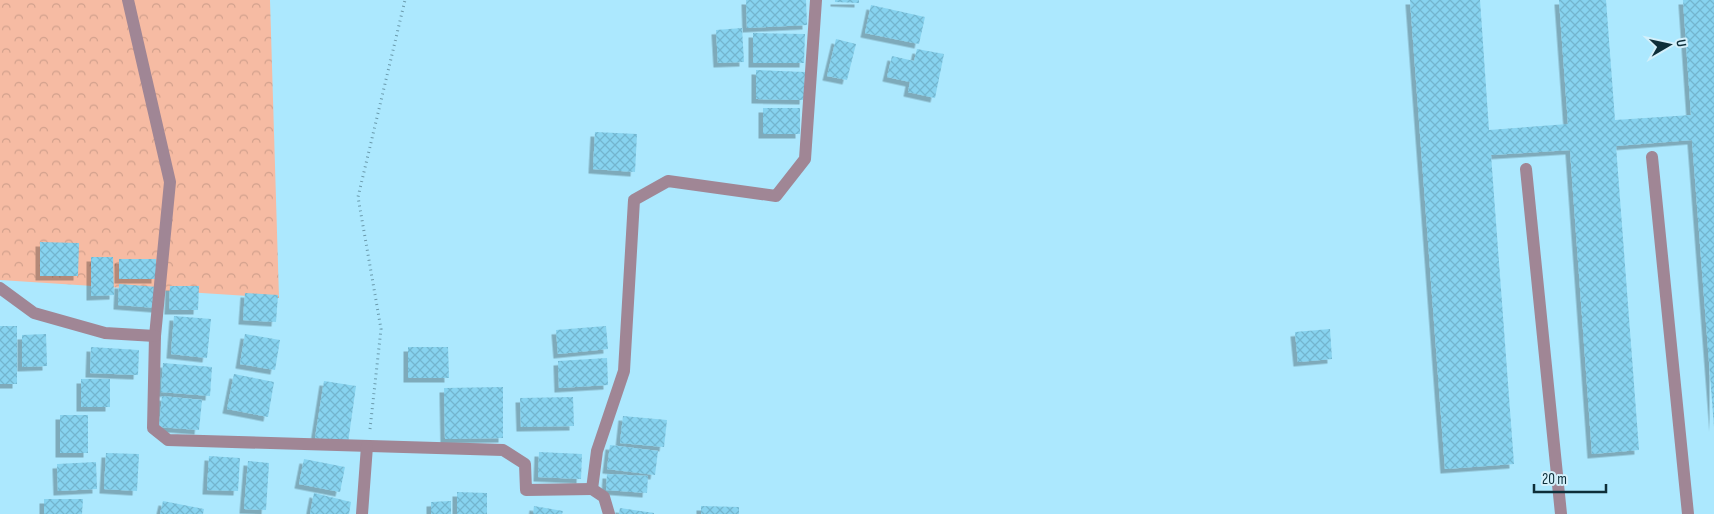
<svg xmlns="http://www.w3.org/2000/svg" width="1714" height="514" viewBox="0 0 1714 514" font-family="'Sofia Sans Condensed',sans-serif">
<defs>
<pattern id="forest-crowns" width="20" height="18" patternUnits="userSpaceOnUse" patternTransform="scale(1.25)"><rect width="20" height="18" fill="#f6bba3"/><path d="M2 6a3 3 0 1 1 6 0M12 15a3 3 0 1 1 6 0" fill="none" stroke="#d2a18d"/></pattern>
<pattern id="building-cross-hatch" width="8" height="8" patternUnits="userSpaceOnUse" patternTransform="scale(1.25)"><rect width="8" height="8" fill="#87d3ef"/><path d="M0 0l8 8M0 8l8-8" fill="none" stroke="#73b5ce"/></pattern>
<filter id="shadow"><feDropShadow dx="-4.5" dy="4.5" stdDeviation="0" flood-color="#0004"/></filter>
</defs>
<rect width="100%" height="100%" fill="#ace8fe"/>
<!-- forest -->
<path fill="url(#forest-crowns)" d="M 0,0 L 270,0 L 279,298 L 0,280 Z"/>
<!-- building -->
<g fill="url(#building-cross-hatch)" filter="url(#shadow)">
<path d="M 746,0 L 806,0 L 807,25 L 747,28 Z"/>
<path d="M 835,0 L 859,0 L 859,3 L 835,2 Z"/>
<path d="M 1410,0 L 1480,0 L 1489,130 L 1568,124 L 1559,0 L 1606,0 L 1615,120 L 1691,115 L 1683,0 L 1714,0 L 1714,427 L 1692,140 L 1616,146 L 1639,450 L 1592,454 L 1570,150 L 1491,155 L 1514,464 L 1445,469 Z"/>
<path d="M 871,5 L 925,17 L 919,44 L 865,33 Z"/>
<path d="M 742,28 L 744,62 L 718,63 L 716,30 Z"/>
<path d="M 753,33 L 805,34 L 804,63 L 753,63 Z"/>
<path d="M 836,39 L 856,44 L 847,80 L 827,76 Z"/>
<path d="M 917,49 L 944,54 L 935,98 L 908,92 L 910,82 L 887,77 L 892,56 L 914,61 Z"/>
<path d="M 756,70 L 805,72 L 804,100 L 756,99 Z"/>
<rect x="763" y="108" width="37" height="26"/>
<path d="M 595,132 L 637,134 L 635,172 L 593,169 Z"/>
<path d="M 40,242 L 79,243 L 78,276 L 40,276 Z"/>
<path d="M 91,257 L 113,257 L 114,295 L 91,296 Z"/>
<rect x="119" y="259" width="37" height="20"/>
<path d="M 119,284 L 158,287 L 157,308 L 118,305 Z"/>
<path d="M 170,286 L 199,286 L 198,310 L 169,310 Z"/>
<path d="M 245,293 L 278,295 L 276,322 L 243,320 Z"/>
<path d="M 174,316 L 211,319 L 207,358 L 171,354 Z"/>
<rect x="0" y="326" width="17" height="58"/>
<path d="M 606,326 L 608,349 L 558,354 L 556,330 Z"/>
<path d="M 1330,329 L 1332,359 L 1298,362 L 1295,332 Z"/>
<path d="M 46,334 L 47,366 L 22,367 L 22,335 Z"/>
<path d="M 245,334 L 280,340 L 275,370 L 240,364 Z"/>
<path d="M 91,347 L 139,350 L 138,375 L 90,373 Z"/>
<path d="M 408,347 L 448,347 L 449,378 L 408,378 Z"/>
<path d="M 607,358 L 608,385 L 559,388 L 558,361 Z"/>
<path d="M 163,363 L 212,367 L 210,396 L 161,392 Z"/>
<path d="M 234,374 L 274,382 L 268,417 L 227,409 Z"/>
<rect x="81" y="379" width="29" height="28"/>
<path d="M 324,381 L 356,386 L 348,443 L 315,438 Z"/>
<path d="M 503,387 L 503,438 L 445,439 L 444,388 Z"/>
<path d="M 162,396 L 202,400 L 199,430 L 159,427 Z"/>
<path d="M 573,397 L 574,426 L 521,427 L 520,398 Z"/>
<rect x="60" y="415" width="28" height="38"/>
<path d="M 623,416 L 667,420 L 664,447 L 620,443 Z"/>
<path d="M 610,445 L 658,451 L 655,475 L 607,469 Z"/>
<path d="M 539,452 L 582,454 L 581,479 L 538,477 Z"/>
<path d="M 106,453 L 139,454 L 137,491 L 104,489 Z"/>
<path d="M 209,456 L 240,458 L 238,491 L 207,490 Z"/>
<path d="M 304,459 L 345,467 L 340,492 L 299,484 Z"/>
<path d="M 248,461 L 269,463 L 266,510 L 244,509 Z"/>
<path d="M 96,462 L 97,489 L 58,491 L 57,464 Z"/>
<path d="M 607,474 L 648,476 L 647,493 L 606,490 Z"/>
<path d="M 457,492 L 487,493 L 487,514 L 457,514 Z"/>
<path d="M 314,493 L 351,502 L 349,514 L 310,514 Z"/>
<path d="M 44,499 L 83,499 L 82,514 L 44,514 Z"/>
<path d="M 163,501 L 204,509 L 203,514 L 160,514 Z"/>
<path d="M 451,501 L 451,514 L 431,514 L 431,502 Z"/>
<path d="M 534,506 L 563,511 L 562,514 L 533,514 Z"/>
<path d="M 701,506 L 739,507 L 739,514 L 701,514 Z"/>
<path d="M 620,508 L 654,513 L 654,514 L 619,514 Z"/>
</g>
<g fill="none" stroke-linecap="round" stroke-linejoin="round">
<!-- path -->
<path stroke="#6a9aac" stroke-width="3" stroke-dasharray="1 4" stroke-linecap="butt" d="M 370,429 L 381,329 L 358,197 L 405,0"/>
<!-- lane -->
<g stroke="#a08695" stroke-width="12">
<path d="M 1652,157 L 1688,514"/>
<path d="M 1526,169 L 1561,514"/>
</g>
<!-- street -->
<g stroke="#a08695" stroke-width="12">
<path d="M 128,0 L 170,182 L 155,336 L 153,428 L 168,440 L 503,450 L 525,464 L 526,490 L 592,489"/>
<path d="M 0,288 L 34,313 L 105,333 L 155,336"/>
<path d="M 362,514 L 367,446"/>
<path d="M 609,514 L 604,497 L 592,489 L 597,451 L 624,371 L 634,200 L 668,181 L 776,196 L 805,159 L 816,0"/>
</g>
</g>
<!-- north arrow -->
<g transform="translate(1669 45) rotate(81)" stroke="#d3f0fb" stroke-width="4" paint-order="stroke">
<path d="M0-4L9 19L0 12L-9 19Z" fill="#0d2e39"/>
<text y="-8" font-size="14" font-weight="bold" text-anchor="middle" fill="#0d2e39">U</text>
</g>
<!-- scale -->
<path d="M1534 484v8h72v-8" fill="none" stroke="#0d2e39" stroke-width="2.5"/>
<text x="1542" y="484" font-size="15" fill="#0d2e39" stroke="#d3f0fb" stroke-width="4" paint-order="stroke">20 m</text>
</svg>
